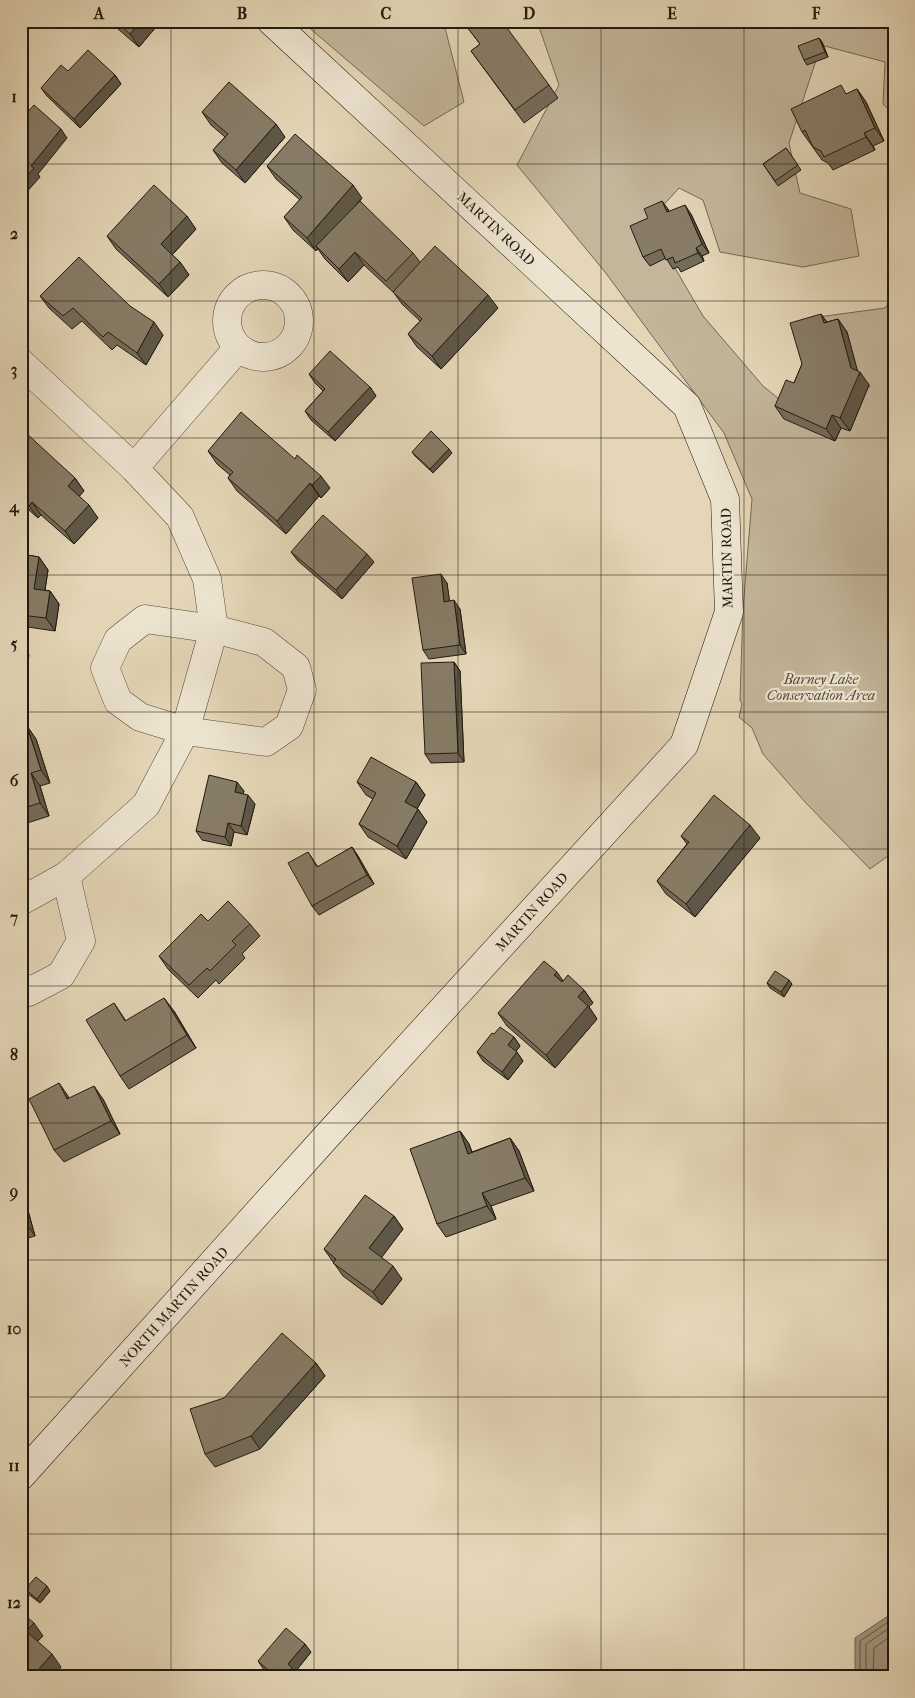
<svg xmlns="http://www.w3.org/2000/svg" width="915" height="1698" viewBox="0 0 915 1698" font-family="'IM FELL French Canon',serif">
<rect width="100%" height="100%" fill="#e4d6b7"/>
<filter id="stains"><feTurbulence type="fractalNoise" baseFrequency=".004" numOctaves="4"/><feColorMatrix values="0 0 0 0 .2 0 0 0 0 .09 0 0 0 0 .02 0 0 0 .5 -.17"/></filter>
<radialGradient id="worn" r=".72"><stop offset=".6" stop-color="#630" stop-opacity="0"/><stop offset="1" stop-color="#630" stop-opacity=".3"/></radialGradient>
<!-- green -->
<g fill="#c3b69b" stroke="#726856">
<path d="M 310,21 L 447,21 L 444,24 L 464,102 L 424,126 L 306,25 Z"/>
<path d="M 537,21 L 894,21 L 894,115 L 883,104 L 885,62 L 821,45 L 789,143 L 800,193 L 851,209 L 859,256 L 803,267 L 720,252 L 703,200 L 679,188 L 648,222 L 703,316 L 763,386 L 821,433 L 870,386 L 811,318 L 885,308 L 894,295 L 894,854 L 892,853 L 870,869 L 805,802 L 763,754 L 752,728 L 739,717 L 742,704 L 740,700 L 743,609 L 752,499 L 724,433 L 605,272 L 517,165 L 559,85 Z"/>
</g>
<!-- water -->
<path fill="#a2967e" stroke="#6f6452" d="M 894,1612 L 894,1677 L 855,1677 L 855,1638 Z"/>
<g fill="none" stroke-linecap="round" stroke-linejoin="round">
<!-- shore -->
<g stroke="#625847" stroke-width="1">
<path d="M 860,1677 L 860,1641 L 894,1618"/>
<path d="M 866,1677 L 866,1644 L 894,1625"/>
<path d="M 873,1677 L 874,1648 L 894,1634"/>
</g>
<defs>
<g id="street">
<circle cx="263" cy="321" r="36"/>
<path d="M 21,363 L 134,468 L 180,517 L 207,579 L 214,629 L 185,731 L 146,805 L 66,876 L 21,901"/>
<path d="M 134,468 L 238,348"/>
<path d="M 145,619 L 214,629 L 264,642 L 296,667 L 302,690 L 289,726 L 266,742 L 185,731 L 140,717 L 118,701 L 105,668 L 118,640 Z"/>
<path d="M 21,986 L 29,992 L 61,975 L 81,941 L 66,876"/>
</g>
<path id="secondary" d="M 21,1476 L 326,1137 L 684,745 L 729,612 L 725,499 L 687,406 L 271,21"/>
</defs>
<!-- street casing -->
<use href="#street" stroke="#52493a" stroke-width="29"/>
<!-- secondary casing -->
<use href="#secondary" stroke="#221a10" stroke-width="29"/>
<!-- street -->
<use href="#street" stroke="#ede4d0" stroke-width="28"/>
<!-- secondary -->
<use href="#secondary" stroke="#ede4d0" stroke-width="28"/>
</g>
<!-- wall -->
<g fill="#746b59" stroke="#221a10">
<path d="M 113,21 L 161,21 L 139,47 L 118,29 Z"/>
<path d="M 464,23 L 549,85 L 558,98 L 524,123 L 471,51 L 480,44 Z"/>
<path d="M 819,38 L 822,42 L 828,57 L 807,65 L 804,60 Z"/>
<path d="M 68,71 L 115,75 L 121,84 L 80,128 L 47,96 L 41,88 Z"/>
<path d="M 857,89 L 866,102 L 884,141 L 873,146 L 875,150 L 833,170 L 828,163 L 822,160 L 802,132 L 847,94 Z"/>
<path d="M 202,112 L 285,137 L 245,183 L 222,163 L 213,150 L 225,137 L 211,125 Z"/>
<path d="M 786,148 L 801,170 L 778,186 L 763,164 Z"/>
<path d="M 267,166 L 362,198 L 359,202 L 413,253 L 420,262 L 498,308 L 441,369 L 417,347 L 408,334 L 420,321 L 402,304 L 394,293 L 364,265 L 348,282 L 325,259 L 318,249 L 316,251 L 293,230 L 284,217 L 300,200 L 276,179 Z"/>
<path d="M 668,209 L 669,212 L 691,214 L 709,253 L 702,256 L 704,261 L 681,272 L 678,267 L 673,269 L 666,258 L 650,266 L 643,257 Z"/>
<path d="M 196,229 L 172,255 L 180,262 L 189,275 L 168,297 L 116,249 L 107,236 Z"/>
<path d="M 40,296 L 130,306 L 163,335 L 146,365 L 117,345 L 112,350 L 82,321 L 72,329 L 49,308 Z"/>
<path d="M 821,314 L 827,322 L 838,319 L 847,332 L 857,371 L 869,385 L 850,431 L 841,428 L 835,441 L 784,419 L 775,406 L 794,383 L 802,364 Z"/>
<path d="M 309,374 L 370,387 L 376,396 L 335,441 L 311,420 L 305,411 L 323,391 L 315,383 Z"/>
<path d="M 21,436 L 75,478 L 84,491 L 79,496 L 98,518 L 74,544 L 41,515 L 38,518 L 21,503 Z"/>
<path d="M 208,451 L 330,488 L 321,498 L 319,496 L 286,534 L 237,491 L 228,478 L 230,475 L 217,464 Z"/>
<path d="M 412,452 L 452,453 L 433,473 L 415,456 Z"/>
<path d="M 291,552 L 374,562 L 342,599 L 298,561 Z"/>
<path d="M 21,554 L 39,557 L 48,570 L 45,590 L 50,591 L 59,604 L 55,631 L 21,626 Z"/>
<path d="M 447,583 L 449,601 L 460,609 L 466,654 L 429,659 L 423,650 Z"/>
<path d="M 454,662 L 460,671 L 464,762 L 431,763 L 425,754 Z"/>
<path d="M 27,726 L 36,739 L 50,783 L 40,786 L 49,816 L 21,825 L 21,727 Z"/>
<path d="M 357,782 L 416,782 L 425,795 L 417,809 L 427,822 L 406,859 L 368,837 L 359,824 L 373,799 L 366,795 Z"/>
<path d="M 244,791 L 243,794 L 255,804 L 247,835 L 234,832 L 231,846 L 202,840 L 196,831 Z"/>
<path d="M 681,836 L 760,838 L 695,917 L 666,894 L 657,881 L 687,844 Z"/>
<path d="M 352,847 L 358,856 L 374,884 L 319,915 L 312,906 L 308,852 L 318,867 Z"/>
<path d="M 208,921 L 250,924 L 260,936 L 242,954 L 245,958 L 219,984 L 216,980 L 198,998 L 168,969 L 159,956 Z"/>
<path d="M 563,981 L 584,990 L 593,1003 L 589,1007 L 597,1019 L 555,1068 L 507,1026 L 498,1013 Z"/>
<path d="M 767,983 L 792,984 L 784,997 L 770,988 Z"/>
<path d="M 114,1003 L 126,1021 L 174,1011 L 196,1048 L 129,1089 L 120,1076 Z"/>
<path d="M 494,1034 L 514,1037 L 520,1046 L 516,1051 L 523,1061 L 508,1080 L 483,1061 L 477,1052 Z"/>
<path d="M 69,1098 L 103,1099 L 120,1134 L 64,1162 L 54,1150 Z"/>
<path d="M 460,1131 L 469,1144 L 472,1152 L 510,1138 L 519,1151 L 534,1191 L 491,1206 L 496,1219 L 446,1237 L 437,1224 Z"/>
<path d="M 21,1185 L 35,1236 L 21,1240 Z"/>
<path d="M 394,1216 L 403,1229 L 381,1257 L 402,1279 L 382,1305 L 343,1276 L 324,1249 Z"/>
<path d="M 316,1363 L 325,1376 L 260,1449 L 215,1467 L 205,1454 L 224,1398 Z"/>
<path d="M 25,1589 L 50,1591 L 40,1603 L 28,1594 Z"/>
<path d="M 311,1652 L 295,1672 L 298,1677 L 268,1673 L 264,1670 L 258,1661 Z"/>
</g>
<!-- shaded-wall -->
<g fill="#5e5748" stroke="#221a10">
<path d="M 141,21 L 161,21 L 139,47 L 130,34 Z"/>
<path d="M 819,38 L 822,42 L 828,57 L 825,52 Z"/>
<path d="M 115,75 L 121,84 L 80,128 L 74,119 Z"/>
<path d="M 857,89 L 866,102 L 884,141 L 875,128 Z"/>
<path d="M 276,124 L 285,137 L 245,183 L 236,170 Z"/>
<path d="M 61,129 L 67,138 L 38,174 L 40,177 L 24,195 L 21,191 L 21,182 L 31,166 Z"/>
<path d="M 864,133 L 873,146 L 875,150 L 866,137 Z"/>
<path d="M 353,185 L 362,198 L 318,248 L 316,246 L 318,249 L 316,251 L 307,238 Z"/>
<path d="M 662,201 L 668,209 L 673,221 L 667,212 Z"/>
<path d="M 685,205 L 691,214 L 709,253 L 702,244 Z"/>
<path d="M 187,216 L 196,229 L 170,257 L 161,244 Z"/>
<path d="M 696,248 L 702,256 L 704,261 L 698,253 Z"/>
<path d="M 355,252 L 364,265 L 348,282 L 339,269 Z"/>
<path d="M 180,262 L 189,275 L 168,297 L 159,284 Z"/>
<path d="M 488,295 L 498,308 L 441,369 L 432,356 Z"/>
<path d="M 821,314 L 830,327 L 824,323 Z"/>
<path d="M 838,319 L 847,332 L 859,376 L 860,372 L 869,385 L 850,431 L 840,418 L 851,368 Z"/>
<path d="M 154,322 L 163,335 L 146,365 L 137,353 Z"/>
<path d="M 370,387 L 376,396 L 335,441 L 328,432 Z"/>
<path d="M 832,415 L 841,428 L 835,441 L 826,429 Z"/>
<path d="M 449,449 L 452,453 L 433,473 L 430,469 Z"/>
<path d="M 321,476 L 330,488 L 321,498 L 312,485 Z"/>
<path d="M 75,478 L 84,491 L 77,499 L 68,486 Z"/>
<path d="M 310,483 L 319,496 L 286,534 L 277,521 Z"/>
<path d="M 32,502 L 41,515 L 38,518 L 29,506 Z"/>
<path d="M 89,505 L 98,518 L 74,544 L 65,531 Z"/>
<path d="M 367,554 L 374,562 L 342,599 L 336,590 Z"/>
<path d="M 39,557 L 48,570 L 43,602 L 34,589 Z"/>
<path d="M 441,574 L 447,583 L 451,610 L 444,602 Z"/>
<path d="M 50,591 L 59,604 L 55,631 L 46,618 Z"/>
<path d="M 454,600 L 460,609 L 466,654 L 460,645 Z"/>
<path d="M 21,643 L 29,655 L 23,690 L 21,687 Z"/>
<path d="M 454,662 L 460,671 L 464,762 L 458,753 Z"/>
<path d="M 27,726 L 36,739 L 50,783 L 41,770 Z"/>
<path d="M 31,773 L 40,786 L 49,816 L 40,803 Z"/>
<path d="M 237,782 L 244,791 L 241,801 L 235,792 Z"/>
<path d="M 416,782 L 425,795 L 414,814 L 405,802 Z"/>
<path d="M 248,795 L 255,804 L 247,835 L 241,826 Z"/>
<path d="M 418,809 L 427,822 L 406,859 L 397,846 Z"/>
<path d="M 228,823 L 234,832 L 231,846 L 225,837 Z"/>
<path d="M 750,825 L 760,838 L 695,917 L 686,904 Z"/>
<path d="M 352,847 L 358,856 L 374,884 L 367,875 Z"/>
<path d="M 557,972 L 566,985 L 554,975 Z"/>
<path d="M 789,980 L 792,984 L 784,997 L 781,992 Z"/>
<path d="M 584,990 L 593,1003 L 589,1007 L 597,1019 L 555,1068 L 546,1055 L 578,997 Z"/>
<path d="M 164,998 L 174,1011 L 196,1048 L 187,1035 Z"/>
<path d="M 514,1037 L 520,1046 L 514,1054 L 508,1045 Z"/>
<path d="M 517,1052 L 523,1061 L 508,1080 L 502,1072 Z"/>
<path d="M 59,1083 L 68,1096 L 76,1112 L 67,1099 Z"/>
<path d="M 94,1086 L 103,1099 L 120,1134 L 111,1121 Z"/>
<path d="M 460,1131 L 469,1144 L 477,1167 L 468,1154 Z"/>
<path d="M 510,1138 L 519,1151 L 534,1191 L 525,1178 Z"/>
<path d="M 21,1185 L 35,1236 L 26,1223 L 21,1205 Z"/>
<path d="M 482,1193 L 491,1206 L 496,1219 L 487,1206 Z"/>
<path d="M 394,1216 L 403,1229 L 379,1261 L 369,1248 Z"/>
<path d="M 393,1266 L 402,1279 L 382,1305 L 373,1292 Z"/>
<path d="M 316,1363 L 325,1376 L 260,1449 L 251,1436 Z"/>
<path d="M 47,1586 L 50,1591 L 40,1603 L 37,1599 Z"/>
<path d="M 34,1623 L 43,1636 L 35,1644 L 26,1631 Z"/>
<path d="M 305,1644 L 311,1652 L 295,1672 L 298,1677 L 284,1677 L 288,1664 Z"/>
<path d="M 52,1654 L 61,1667 L 53,1677 L 32,1677 Z"/>
</g>
<!-- building -->
<g fill="#877c67" stroke="#221a10">
<path d="M 115,21 L 141,21 L 130,34 Z"/>
<path d="M 466,21 L 502,21 L 549,85 L 515,110 L 471,51 L 480,44 L 464,23 Z"/>
<path d="M 819,38 L 825,52 L 804,60 L 798,46 Z"/>
<path d="M 88,50 L 115,75 L 74,119 L 41,88 L 61,65 L 68,71 Z"/>
<path d="M 229,82 L 276,124 L 236,170 L 213,150 L 228,134 L 202,112 Z"/>
<path d="M 841,85 L 846,94 L 857,89 L 875,128 L 864,133 L 866,137 L 824,157 L 821,151 L 813,147 L 805,130 L 802,132 L 791,109 Z"/>
<path d="M 34,105 L 61,129 L 31,166 L 34,168 L 21,182 L 21,119 Z"/>
<path d="M 295,134 L 353,185 L 307,238 L 284,217 L 302,197 L 267,166 Z"/>
<path d="M 786,148 L 798,165 L 775,181 L 763,164 Z"/>
<path d="M 154,185 L 187,216 L 161,244 L 180,262 L 159,284 L 107,236 Z"/>
<path d="M 360,201 L 413,253 L 386,281 L 355,252 L 339,269 L 316,246 Z"/>
<path d="M 662,201 L 667,212 L 685,205 L 702,244 L 696,248 L 698,253 L 675,263 L 673,257 L 666,260 L 661,249 L 643,257 L 630,226 L 648,218 L 644,209 Z"/>
<path d="M 435,246 L 488,295 L 432,356 L 408,334 L 422,319 L 393,292 Z"/>
<path d="M 79,257 L 130,306 L 154,322 L 137,353 L 108,332 L 103,337 L 73,308 L 63,316 L 40,296 Z"/>
<path d="M 821,314 L 824,323 L 838,319 L 851,368 L 860,372 L 840,418 L 832,415 L 826,429 L 775,406 L 786,380 L 794,383 L 802,364 L 790,323 Z"/>
<path d="M 330,351 L 370,387 L 328,432 L 305,411 L 325,389 L 309,374 Z"/>
<path d="M 241,412 L 295,459 L 297,455 L 321,476 L 312,485 L 310,483 L 277,521 L 228,478 L 233,472 L 208,451 Z"/>
<path d="M 431,431 L 449,449 L 430,469 L 412,452 Z"/>
<path d="M 25,432 L 75,478 L 68,486 L 89,505 L 65,531 L 32,502 L 29,506 L 21,499 L 21,436 Z"/>
<path d="M 323,515 L 367,554 L 336,590 L 291,552 Z"/>
<path d="M 21,554 L 39,557 L 34,589 L 50,591 L 46,618 L 21,615 Z"/>
<path d="M 441,574 L 444,602 L 454,600 L 460,645 L 423,650 L 412,578 Z"/>
<path d="M 454,662 L 458,753 L 425,754 L 421,663 Z"/>
<path d="M 27,726 L 41,770 L 31,773 L 40,803 L 21,809 L 21,727 Z"/>
<path d="M 371,757 L 416,782 L 405,802 L 418,809 L 397,846 L 359,824 L 376,793 L 357,782 Z"/>
<path d="M 209,775 L 237,782 L 235,792 L 248,795 L 241,826 L 228,823 L 225,837 L 196,831 Z"/>
<path d="M 714,795 L 750,825 L 686,904 L 657,881 L 689,842 L 681,836 Z"/>
<path d="M 352,847 L 367,875 L 312,906 L 288,863 L 308,852 L 317,867 Z"/>
<path d="M 228,901 L 250,924 L 232,941 L 236,945 L 210,971 L 207,968 L 189,985 L 159,956 L 201,914 L 208,921 Z"/>
<path d="M 544,961 L 557,972 L 554,975 L 562,982 L 568,975 L 584,990 L 578,997 L 588,1006 L 546,1055 L 498,1013 Z"/>
<path d="M 775,971 L 789,980 L 781,992 L 767,983 Z"/>
<path d="M 164,998 L 187,1035 L 120,1076 L 86,1020 L 114,1003 L 125,1021 Z"/>
<path d="M 500,1027 L 514,1037 L 508,1045 L 517,1052 L 502,1072 L 477,1052 L 492,1033 L 494,1034 Z"/>
<path d="M 59,1083 L 67,1099 L 94,1086 L 111,1121 L 54,1150 L 29,1099 Z"/>
<path d="M 460,1131 L 468,1154 L 510,1138 L 525,1178 L 482,1193 L 487,1206 L 437,1224 L 410,1149 Z"/>
<path d="M 365,1195 L 394,1216 L 369,1248 L 393,1266 L 373,1292 L 333,1263 L 336,1259 L 324,1249 Z"/>
<path d="M 21,1205 L 26,1223 L 21,1225 Z"/>
<path d="M 282,1333 L 316,1363 L 251,1436 L 205,1454 L 190,1409 L 224,1398 Z"/>
<path d="M 36,1577 L 47,1586 L 37,1599 L 25,1589 Z"/>
<path d="M 21,1612 L 34,1623 L 26,1631 L 52,1654 L 32,1677 L 21,1677 Z"/>
<path d="M 286,1628 L 305,1644 L 288,1664 L 292,1668 L 284,1677 L 264,1677 L 269,1671 L 258,1661 Z"/>
<path d="M 331,1672 L 336,1677 L 326,1677 Z"/>
</g>
<!-- grid -->
<path fill="none" stroke="#221a10" stroke-width="1" stroke-opacity="0.55" d="M 171,21 L 171,1677M 314,21 L 314,1677M 458,21 L 458,1677M 601,21 L 601,1677M 744,21 L 744,1677M 21,164 L 894,164M 21,301 L 894,301M 21,438 L 894,438M 21,575 L 894,575M 21,712 L 894,712M 21,849 L 894,849M 21,986 L 894,986M 21,1123 L 894,1123M 21,1260 L 894,1260M 21,1397 L 894,1397M 21,1534 L 894,1534"/>
<g text-anchor="middle" dominant-baseline="central" stroke-width="4.5" stroke-linejoin="round" paint-order="stroke">
<!-- street labels -->
<g font-size="14" fill="#221a10" stroke="#ede4d0">
<text transform="translate(496 229) rotate(43)">MARTIN ROAD</text>
<text transform="translate(727 558) rotate(-91)">MARTIN ROAD</text>
<text transform="translate(532 912) rotate(-48)">MARTIN ROAD</text>
<text transform="translate(174 1307) rotate(-48)">NORTH MARTIN ROAD</text>
</g>
<!-- park labels -->
<g font-size="14" font-style="italic" fill="#52493a" stroke="#ede4d0">
<text x="821" y="679">Barney Lake<tspan x="821" dy="16">Conservation Area</tspan></text>
</g>
</g>
<!-- margin -->
<rect width="915" height="1698" fill="none" stroke="#e4d6b7" stroke-width="55"/>
<rect x="28" y="28" width="860" height="1642" fill="none" stroke="#221a10" stroke-width="2"/>
<g font-size="16" text-anchor="middle" font-weight="bold" fill="#221a10">
<text x="99" y="19">A</text>
<text x="242" y="19">B</text>
<text x="386" y="19">C</text>
<text x="529" y="19">D</text>
<text x="672" y="19">E</text>
<text x="816" y="19">F</text>
<text x="14" y="102">1</text>
<text x="14" y="239">2</text>
<text x="14" y="375">3</text>
<text x="14" y="512">4</text>
<text x="14" y="649">5</text>
<text x="14" y="786">6</text>
<text x="14" y="923">7</text>
<text x="14" y="1060">8</text>
<text x="14" y="1197">9</text>
<text x="14" y="1334">10</text>
<text x="14" y="1471">11</text>
<text x="14" y="1608">12</text>
</g>
<rect width="100%" height="100%" filter="url(#stains)"/>
<rect width="100%" height="100%" fill="url(#worn)"/>
</svg>
